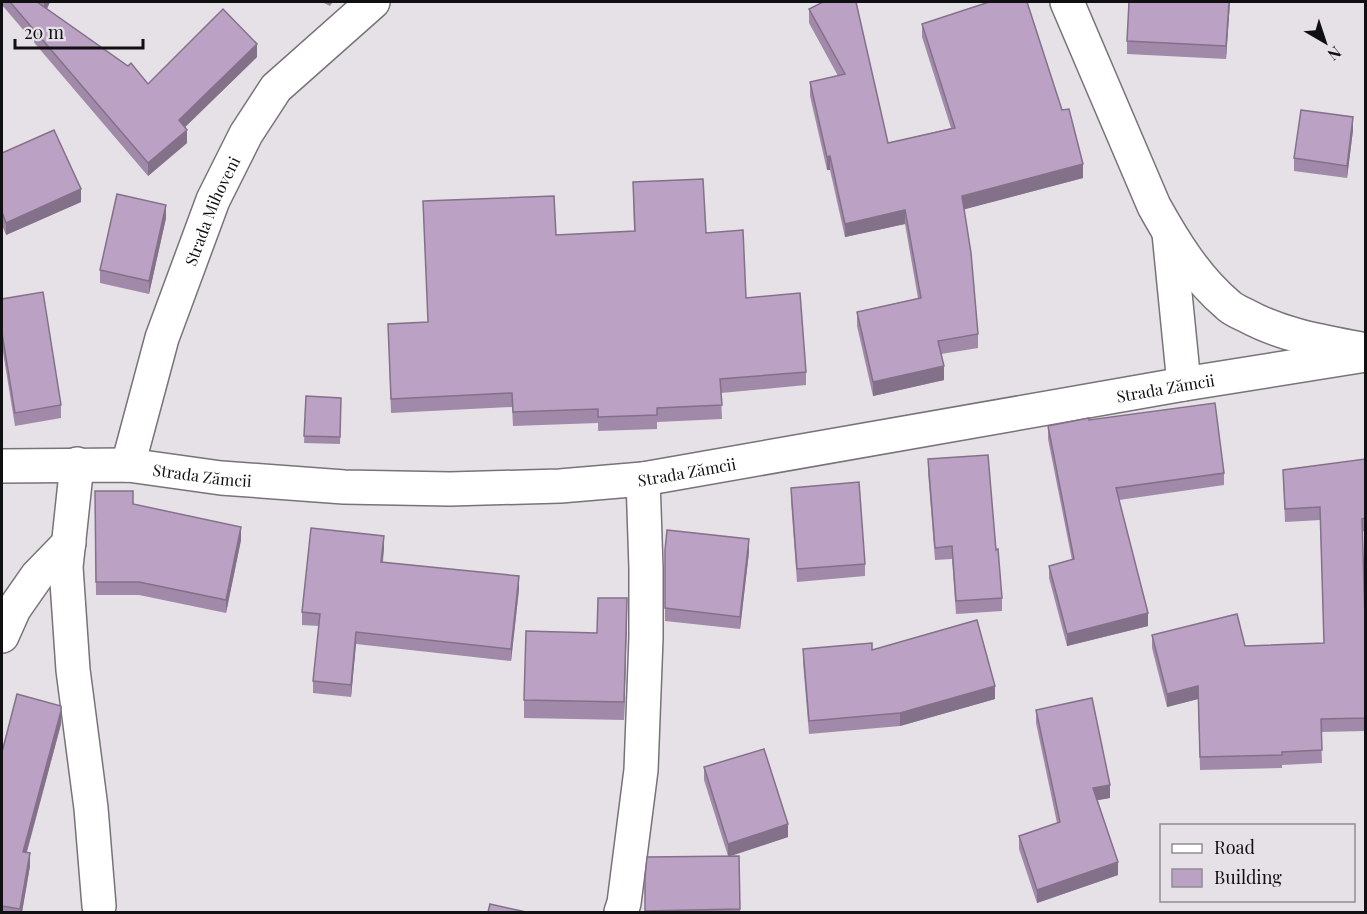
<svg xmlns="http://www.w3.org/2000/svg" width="1367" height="914" viewBox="0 0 1367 914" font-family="'Playfair Display',serif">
<rect width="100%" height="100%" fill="#e5e1e7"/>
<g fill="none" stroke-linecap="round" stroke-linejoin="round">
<defs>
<g id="minor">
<path d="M 1169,233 L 1184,384"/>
<path d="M 77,464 L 66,567 L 73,670 L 91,808 L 99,906"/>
<path id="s1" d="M 128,465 L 162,338 L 213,200 L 246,134 L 276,88 L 373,2"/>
<path id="s2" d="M 2,466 L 128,465 L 221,478 L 344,487 L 450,489 L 560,486 L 643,479 L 1184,384 L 1366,355"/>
<path d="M 2,636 L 14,609 L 37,576 L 69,543"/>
<path d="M 621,912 L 624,903 L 641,770 L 646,638 L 646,568 L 643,479"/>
</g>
<path id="major" d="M 1067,2 L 1154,206 C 1174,242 1196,278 1228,305 C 1233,310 1241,313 1247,316 C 1284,336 1325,342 1366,350"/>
</defs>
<!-- minor casing -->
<use href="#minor" stroke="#777378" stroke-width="36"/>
<!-- major casing -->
<use href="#major" stroke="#777378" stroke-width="36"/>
<!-- minor -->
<use href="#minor" stroke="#fff" stroke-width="33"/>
<!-- major -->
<use href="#major" stroke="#fff" stroke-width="33"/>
</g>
<!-- wall -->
<g fill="#a18aa9">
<path d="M 2,2 L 50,2 L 47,9 L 148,84 L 257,57 L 185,127 L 187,143 L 148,176 L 2,5 Z"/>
<path d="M 322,2 L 333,2 L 330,6 Z"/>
<path d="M 1230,2 L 1226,59 L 1127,54 L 1127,41 Z"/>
<path d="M 809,9 L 888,143 L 951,128 L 922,37 L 922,24 L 1083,178 L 964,209 L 978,334 L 978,348 L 941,354 L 944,380 L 873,396 L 857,326 L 857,312 L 918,298 L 905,224 L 845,237 L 830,170 L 827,170 L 810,96 L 810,82 L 838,76 L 809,23 Z"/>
<path d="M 1353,130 L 1347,178 L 1294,171 L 1294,158 Z"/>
<path d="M 2,153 L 81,202 L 6,235 L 2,225 Z"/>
<path d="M 633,182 L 706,233 L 746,298 L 806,372 L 806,385 L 721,393 L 722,419 L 657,422 L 657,429 L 598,431 L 598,423 L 513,426 L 512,407 L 391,413 L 388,324 L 428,322 L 423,201 L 556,235 L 634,231 Z"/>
<path d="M 166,218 L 149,294 L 100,283 L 100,270 Z"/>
<path d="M 2,299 L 61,405 L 61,418 L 15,426 L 2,346 Z"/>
<path d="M 306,396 L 341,398 L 340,444 L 304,443 Z"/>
<path d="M 1089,420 L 1224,473 L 1224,485 L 1119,500 L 1148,626 L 1067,646 L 1049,578 L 1049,566 L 1072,560 L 1048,439 L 1048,426 Z"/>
<path d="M 928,459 L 996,550 L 1002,598 L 1002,611 L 956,614 L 952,559 L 935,560 L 928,472 Z"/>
<path d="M 1365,459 L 1365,531 L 1362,532 L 1365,619 L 1365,731 L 1321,732 L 1322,763 L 1282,765 L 1282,768 L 1200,770 L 1198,699 L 1167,707 L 1152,648 L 1152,635 L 1245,646 L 1324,643 L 1320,520 L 1285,522 L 1283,470 Z"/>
<path d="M 791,488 L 865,564 L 865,576 L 797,582 L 791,501 Z"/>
<path d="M 95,491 L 241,540 L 226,613 L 139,595 L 96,595 Z"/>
<path d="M 384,548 L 383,562 L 519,589 L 511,661 L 356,644 L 351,697 L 313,693 L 313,681 L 319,626 L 302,625 L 302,612 Z"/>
<path d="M 665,550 L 749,552 L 740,629 L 665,621 Z"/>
<path d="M 627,617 L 624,720 L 524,718 L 524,700 L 597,633 Z"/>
<path d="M 803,649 L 872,650 L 995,699 L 900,726 L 809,734 L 803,662 Z"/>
<path d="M 1036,710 L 1110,798 L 1097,800 L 1118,875 L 1037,903 L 1019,849 L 1019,836 L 1057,823 L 1036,723 Z"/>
<path d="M 61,724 L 27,852 L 30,866 L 22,912 L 2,912 L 2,752 Z"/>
<path d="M 704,767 L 788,837 L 729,856 L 739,856 L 740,912 L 645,912 L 645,878 L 728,856 L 704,780 Z"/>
</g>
<!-- shaded-wall -->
<g fill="#837189">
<path d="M 44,2 L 50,2 L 44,14 Z"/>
<path d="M 1229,2 L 1230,2 L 1226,59 L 1226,46 Z"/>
<path d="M 257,44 L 257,57 L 179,133 L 179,120 Z"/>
<path d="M 1353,117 L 1353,130 L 1347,178 L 1347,166 Z"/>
<path d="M 187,130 L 187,143 L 148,176 L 148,163 Z"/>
<path d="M 830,156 L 830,170 L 827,170 L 827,157 Z"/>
<path d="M 1083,164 L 1083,178 L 962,210 L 962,196 Z"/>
<path d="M 81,189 L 81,202 L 6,235 L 6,223 Z"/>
<path d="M 166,205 L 166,218 L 149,294 L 149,281 Z"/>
<path d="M 905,210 L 905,224 L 845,237 L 845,224 Z"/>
<path d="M 944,366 L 944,380 L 873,396 L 873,382 Z"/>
<path d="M 241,527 L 241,540 L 226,613 L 226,600 Z"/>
<path d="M 384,536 L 384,548 L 381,574 L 381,562 Z"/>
<path d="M 749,539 L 749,552 L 740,629 L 740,617 Z"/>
<path d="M 519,576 L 519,589 L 511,661 L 511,649 Z"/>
<path d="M 627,598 L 627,617 L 624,720 L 624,702 Z"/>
<path d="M 1148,613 L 1148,626 L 1067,646 L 1067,634 Z"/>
<path d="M 356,632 L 356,644 L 351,697 L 351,685 Z"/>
<path d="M 995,686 L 995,699 L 900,726 L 900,713 Z"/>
<path d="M 1198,686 L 1198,699 L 1167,707 L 1167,694 Z"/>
<path d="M 61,711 L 61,724 L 23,865 L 23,852 Z"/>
<path d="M 1110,785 L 1110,798 L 1093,801 L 1093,788 Z"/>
<path d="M 788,824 L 788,837 L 728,857 L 728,844 Z"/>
<path d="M 30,853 L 30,866 L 22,912 L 20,912 Z"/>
<path d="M 1118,862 L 1118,875 L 1037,903 L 1037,890 Z"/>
</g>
<!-- building -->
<g fill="#bba1c4" stroke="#837189" stroke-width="1.5">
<path d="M 10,2 L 37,2 L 128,66 L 131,63 L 148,84 L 223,9 L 257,44 L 179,120 L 187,130 L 148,163 Z"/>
<path d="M 823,2 L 856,2 L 888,143 L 955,128 L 922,24 L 989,2 L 1027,2 L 1062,110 L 1069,109 L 1083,164 L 962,196 L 971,253 L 978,334 L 938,341 L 944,366 L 873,382 L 857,312 L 921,298 L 905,210 L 845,224 L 830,156 L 827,157 L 810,82 L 845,74 L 809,9 Z"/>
<path d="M 1129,2 L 1229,2 L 1226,46 L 1127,41 Z"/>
<path d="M 1301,110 L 1353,117 L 1347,166 L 1294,158 Z"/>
<path d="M 54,130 L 81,189 L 6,223 L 2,212 L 2,153 Z"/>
<path d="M 703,179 L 706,233 L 743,230 L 746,298 L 800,293 L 806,372 L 720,379 L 722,405 L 657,408 L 657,415 L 598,417 L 598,409 L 513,412 L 512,393 L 391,399 L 388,324 L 428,322 L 423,201 L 554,196 L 556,235 L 635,231 L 633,182 Z"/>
<path d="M 117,194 L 166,205 L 149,281 L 100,270 Z"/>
<path d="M 43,292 L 61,405 L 15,413 L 2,333 L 2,299 Z"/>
<path d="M 306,396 L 341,398 L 340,437 L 304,436 Z"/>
<path d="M 1215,403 L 1224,473 L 1116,488 L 1148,613 L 1067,634 L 1049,566 L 1074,559 L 1048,426 L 1089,418 L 1089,420 Z"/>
<path d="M 988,455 L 996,550 L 998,549 L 1002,598 L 956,601 L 952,546 L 935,548 L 928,459 Z"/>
<path d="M 1365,459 L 1365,518 L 1362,519 L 1365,619 L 1365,718 L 1321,719 L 1322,750 L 1282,752 L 1282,755 L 1200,757 L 1198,686 L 1167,694 L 1152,635 L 1237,614 L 1245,646 L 1324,643 L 1320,507 L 1285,509 L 1283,470 Z"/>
<path d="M 859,482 L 865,564 L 797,569 L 791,488 Z"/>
<path d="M 95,491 L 133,491 L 133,504 L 241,527 L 226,600 L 139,582 L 96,582 Z"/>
<path d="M 311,528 L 384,536 L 381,562 L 519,576 L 511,649 L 356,632 L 351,685 L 313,681 L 320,614 L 302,612 Z"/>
<path d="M 667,530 L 749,539 L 740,617 L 665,608 L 665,550 Z"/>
<path d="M 598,598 L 627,598 L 624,702 L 524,700 L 526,631 L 597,633 Z"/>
<path d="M 977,620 L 995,686 L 900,713 L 809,721 L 803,649 L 872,643 L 872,650 Z"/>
<path d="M 17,694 L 61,706 L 61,711 L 23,852 L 30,853 L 20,909 L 2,906 L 2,752 Z"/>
<path d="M 1092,698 L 1110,785 L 1093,788 L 1118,862 L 1037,890 L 1019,836 L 1060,822 L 1036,710 Z"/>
<path d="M 764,749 L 788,824 L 728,844 L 704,767 Z"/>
<path d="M 739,856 L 740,909 L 645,911 L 645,878 L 647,857 Z"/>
<path d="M 490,904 L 526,912 L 488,912 Z"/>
</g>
<g text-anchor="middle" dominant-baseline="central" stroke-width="5" stroke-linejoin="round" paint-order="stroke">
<!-- street labels -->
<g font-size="16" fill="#100f11" stroke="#e5e1e7">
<text stroke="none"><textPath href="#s1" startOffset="268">Strada Mihoveni</textPath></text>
<text stroke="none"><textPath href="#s2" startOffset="1173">Strada Zămcii</textPath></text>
<text stroke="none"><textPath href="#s2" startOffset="687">Strada Zămcii</textPath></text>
<text stroke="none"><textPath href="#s2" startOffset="201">Strada Zămcii</textPath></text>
</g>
</g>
<!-- border -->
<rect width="1367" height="914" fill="none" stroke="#100f11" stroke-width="6"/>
<!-- legend -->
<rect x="1160" y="824" width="195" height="78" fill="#e5e1e7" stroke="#908d91" stroke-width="1.5"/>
<rect x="1172" y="844" width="30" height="9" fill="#ffffff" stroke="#908d91" stroke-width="1.5"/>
<text x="1214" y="854" font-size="18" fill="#100f11">Road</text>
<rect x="1172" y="869" width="30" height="18" fill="#bba1c4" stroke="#908d91" stroke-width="1.5"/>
<text x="1214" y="884" font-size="18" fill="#100f11">Building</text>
<!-- north arrow -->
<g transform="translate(1325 42) rotate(141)" stroke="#e5e1e7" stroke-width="4.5" paint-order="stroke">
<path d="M0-4.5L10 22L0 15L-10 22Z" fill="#100f11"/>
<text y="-9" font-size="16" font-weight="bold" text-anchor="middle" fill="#100f11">N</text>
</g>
<!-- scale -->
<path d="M15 39v9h128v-9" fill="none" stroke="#100f11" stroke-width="3"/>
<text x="24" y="39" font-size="18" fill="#100f11" stroke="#e5e1e7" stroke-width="4.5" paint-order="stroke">20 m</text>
</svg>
